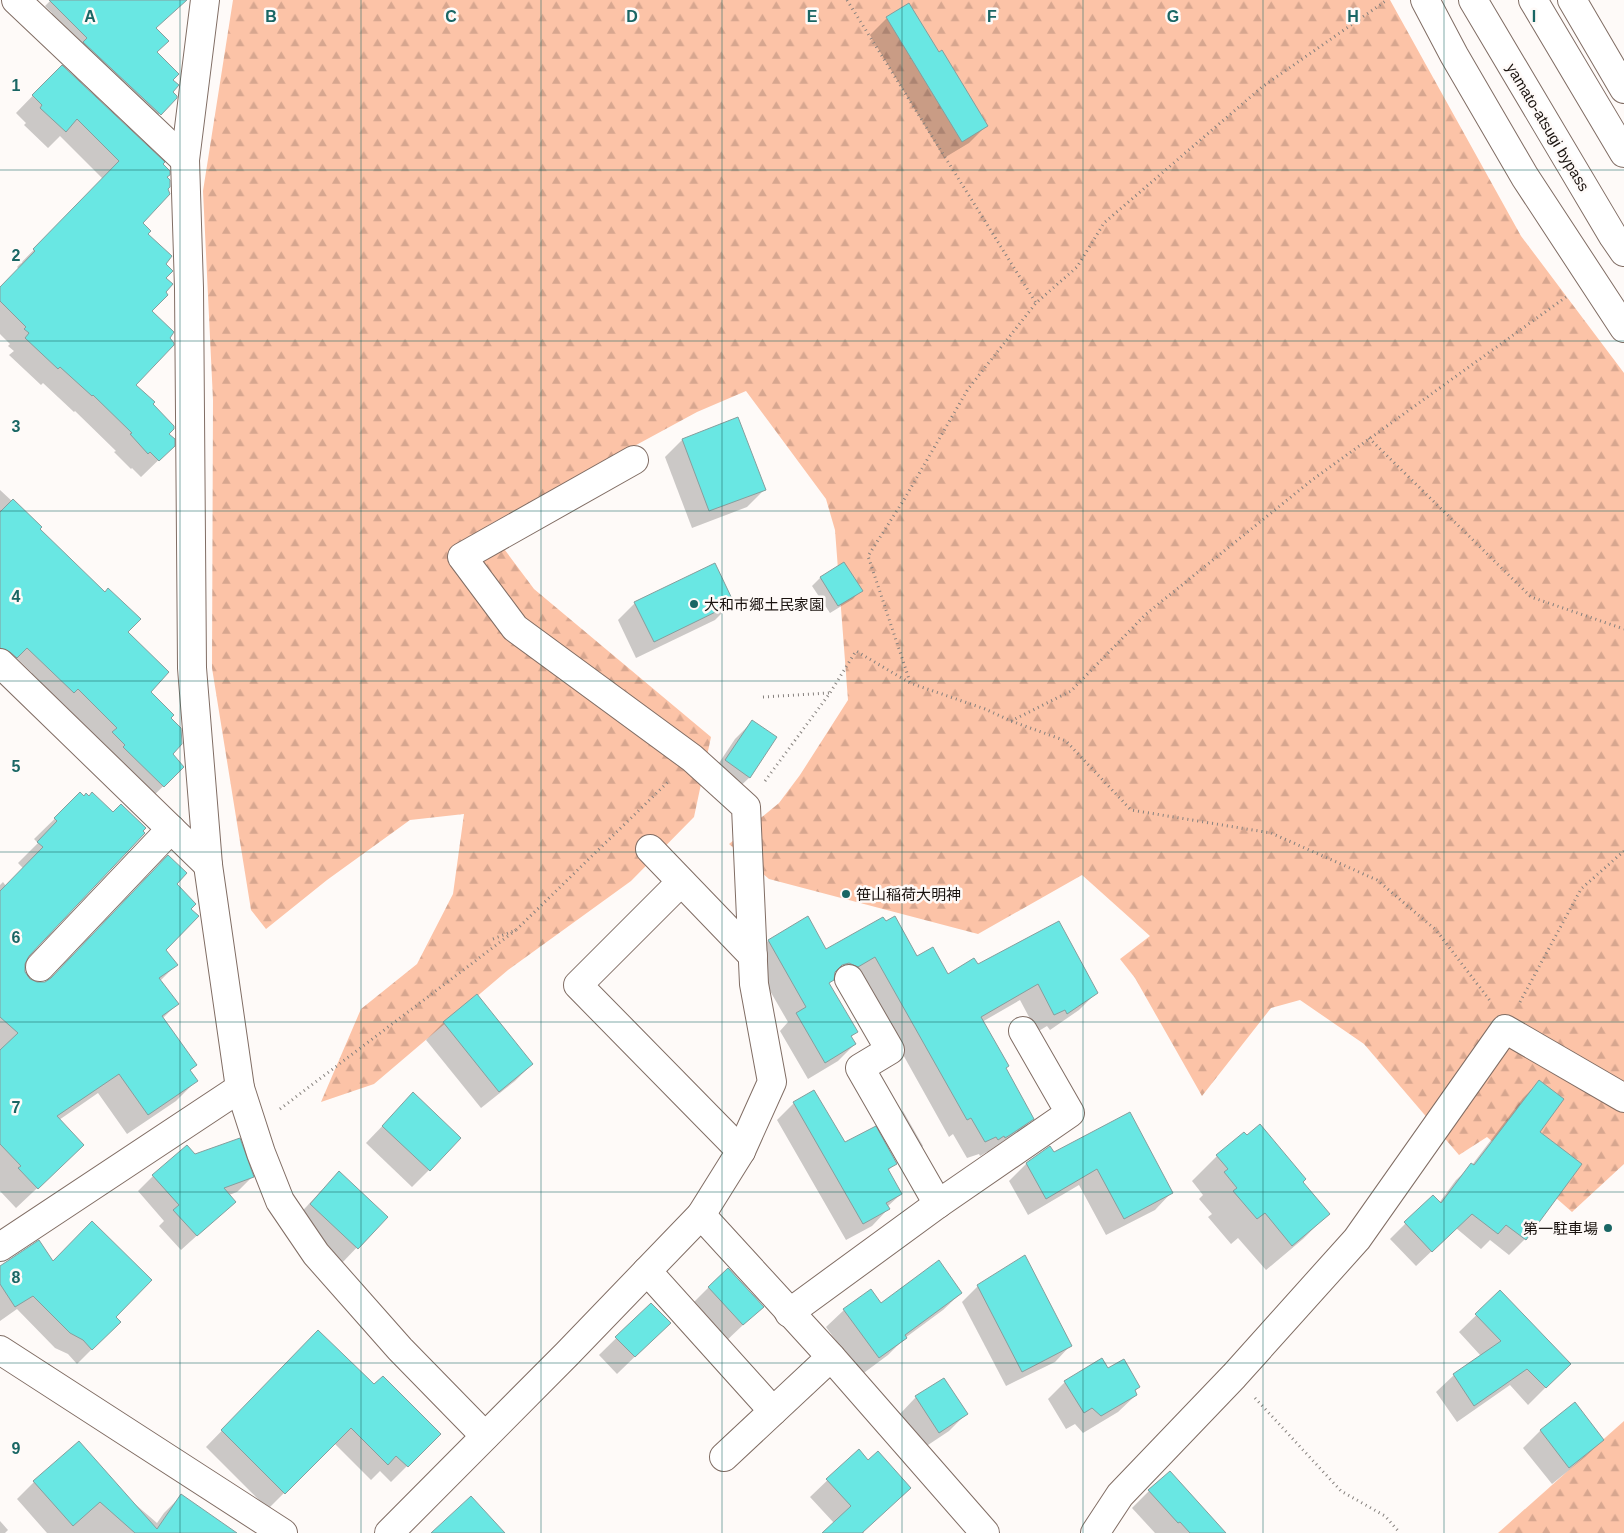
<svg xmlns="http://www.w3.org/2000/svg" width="1624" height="1533" viewBox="0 0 1624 1533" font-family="Helvetica,'Noto Sans JP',sans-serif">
<defs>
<pattern id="forest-firs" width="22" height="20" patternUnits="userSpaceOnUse" patternTransform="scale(1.25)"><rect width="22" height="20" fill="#fcc3a7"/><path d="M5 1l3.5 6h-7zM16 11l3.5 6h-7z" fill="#d7a68f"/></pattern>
</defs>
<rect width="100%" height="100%" fill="#fefaf8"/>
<!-- forest -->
<g fill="url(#forest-firs)">
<path d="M 233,0 L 1390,0 L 1521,236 L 1624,373 L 1624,1164 L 1572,1212 L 1487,1137 L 1459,1155 L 1364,1044 L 1300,1000 L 1271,1008 L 1202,1096 L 1135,978 L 1120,959 L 1150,936 L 1082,875 L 978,934 L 769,879 L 729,844 L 779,803 L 800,775 L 848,700 L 835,530 L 826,499 L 746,391 L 697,412 L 487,526 L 534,589 L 711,737 L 694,817 L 631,881 L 508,970 L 374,1084 L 321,1102 L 361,1009 L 417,964 L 453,894 L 464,814 L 410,820 L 327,880 L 266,929 L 251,910 L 212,668 L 213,400 L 203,191 Z"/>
<path d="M 1624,1421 L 1624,1533 L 1498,1533 Z"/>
</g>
<!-- shadow -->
<g fill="#0003" fill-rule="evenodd">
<path d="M 51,0 L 184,0 L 155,28 L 155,53 L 171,80 L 172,92 L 176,96 L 143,131 L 40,25 L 52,13 L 45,6 Z"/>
<path d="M 909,5 L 938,54 L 986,126 L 969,143 L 944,158 L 870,35 L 887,18 Z"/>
<path d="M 45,83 L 163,162 L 141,223 L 164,264 L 164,278 L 150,311 L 134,385 L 151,404 L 173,446 L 141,477 L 132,468 L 131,469 L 114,452 L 116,451 L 75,411 L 74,412 L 43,383 L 41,385 L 9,355 L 14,351 L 8,346 L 10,344 L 0,334 L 0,288 L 19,269 L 17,267 L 103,179 L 60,136 L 48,148 L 24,125 L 26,123 L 16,113 Z"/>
<path d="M 738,419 L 764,490 L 747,507 L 692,528 L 665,457 L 682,440 Z"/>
<path d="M 0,490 L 40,527 L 38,529 L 127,632 L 149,692 L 170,718 L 171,754 L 183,767 L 148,801 L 98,748 L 103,743 L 62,703 L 58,707 L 28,677 L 32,673 L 0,642 Z"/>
<path d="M 844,563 L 861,590 L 853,599 L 830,613 L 812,586 L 820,578 Z"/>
<path d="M 635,603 L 732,603 L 715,620 L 636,658 L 618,620 Z"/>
<path d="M 752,722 L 750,777 L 732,794 L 709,778 L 735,739 Z"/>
<path d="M 80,794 L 28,955 L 24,963 L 24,971 L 28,979 L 36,983 L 44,983 L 175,884 L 165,950 L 176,965 L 160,981 L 177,1004 L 162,1019 L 195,1065 L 190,1071 L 196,1081 L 176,1101 L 127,1134 L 98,1093 L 59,1120 L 83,1145 L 16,1208 L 0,1191 L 0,885 L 3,882 L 6,886 L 23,868 L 18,863 L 38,843 L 34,839 Z"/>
<path d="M 807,918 L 826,951 L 916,958 L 947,975 L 977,965 L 1096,993 L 1079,1010 L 1050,1030 L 1047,1026 L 1037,1032 L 1020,1000 L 982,1022 L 1004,1069 L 1033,1118 L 1016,1136 L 988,1154 L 987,1152 L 980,1156 L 979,1154 L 967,1158 L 953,1134 L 949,1137 L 858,974 L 840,983 L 832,980 L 828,984 L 856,1032 L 851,1037 L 855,1044 L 838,1061 L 808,1079 L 780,1031 L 788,1022 L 751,958 L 768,941 ZM 845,960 L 847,962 L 834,975 L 834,971 Z"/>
<path d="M 477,996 L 532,1064 L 515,1081 L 481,1108 L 426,1040 L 443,1023 Z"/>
<path d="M 1539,1082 L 1538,1132 L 1581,1164 L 1525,1239 L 1509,1255 L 1490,1240 L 1481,1249 L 1456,1228 L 1416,1266 L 1390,1239 L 1433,1196 L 1439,1203 L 1456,1180 L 1472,1165 L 1523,1098 Z"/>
<path d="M 413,1094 L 429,1170 L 412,1187 L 366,1143 Z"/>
<path d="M 794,1103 L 845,1143 L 895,1163 L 888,1171 L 901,1194 L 887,1207 L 888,1209 L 872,1226 L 846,1240 L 777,1120 Z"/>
<path d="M 903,1111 L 923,1146 L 906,1163 L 886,1127 Z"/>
<path d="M 1247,1136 L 1301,1182 L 1328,1214 L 1303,1239 L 1266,1270 L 1238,1238 L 1231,1244 L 1208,1217 L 1212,1214 L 1199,1199 L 1203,1195 L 1192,1181 L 1217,1156 Z"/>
<path d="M 1053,1154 L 1172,1192 L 1155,1210 L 1106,1235 L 1079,1185 L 1028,1215 L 1009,1181 L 1026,1164 Z"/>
<path d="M 194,1156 L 252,1177 L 237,1192 L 229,1195 L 234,1202 L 181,1250 L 159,1226 L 164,1221 L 138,1191 L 153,1176 Z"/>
<path d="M 322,1190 L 386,1217 L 340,1265 L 293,1221 Z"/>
<path d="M 53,1263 L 119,1322 L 77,1364 L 68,1354 L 55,1348 L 17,1309 L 0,1321 L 0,1267 Z"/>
<path d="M 978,1286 L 1070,1346 L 1055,1362 L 1006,1386 L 962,1302 Z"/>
<path d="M 709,1287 L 762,1307 L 725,1342 L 692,1304 Z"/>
<path d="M 871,1291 L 881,1305 L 961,1293 L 943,1310 L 905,1338 L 888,1355 L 861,1375 L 826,1327 L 844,1310 Z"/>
<path d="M 1500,1292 L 1569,1364 L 1528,1405 L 1510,1385 L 1457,1422 L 1436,1392 L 1454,1375 L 1481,1356 L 1459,1332 Z"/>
<path d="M 651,1304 L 652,1340 L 617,1374 L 599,1355 Z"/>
<path d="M 302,1348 L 374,1386 L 439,1434 L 391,1482 L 380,1471 L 371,1480 L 334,1443 L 268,1509 L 206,1447 Z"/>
<path d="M 1108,1370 L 1139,1387 L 1134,1392 L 1136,1395 L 1118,1412 L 1083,1433 L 1075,1424 L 1066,1429 L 1048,1399 L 1065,1382 Z"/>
<path d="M 916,1397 L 966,1414 L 949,1431 L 922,1449 L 899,1415 Z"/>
<path d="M 1540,1431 L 1603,1440 L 1585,1457 L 1552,1484 L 1523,1448 Z"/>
<path d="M 858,1451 L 864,1533 L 824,1533 L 834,1523 L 810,1497 Z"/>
<path d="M 34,1482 L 128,1498 L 157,1523 L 164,1513 L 181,1496 L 220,1533 L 47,1533 L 17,1499 Z"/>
<path d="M 1149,1491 L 1223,1533 L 1155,1533 L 1132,1508 Z"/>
<path d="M 0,1521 L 8,1530 L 5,1533 L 0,1533 Z"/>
</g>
<!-- building -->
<g fill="#69e7e3" stroke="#869e9d">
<path d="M 49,0 L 187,0 L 156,28 L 169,41 L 157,52 L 179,74 L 173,80 L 179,85 L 173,92 L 177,96 L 177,98 L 161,115 L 83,42 L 87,38 Z"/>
<path d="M 909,3 L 939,52 L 942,50 L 988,126 L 962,142 L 886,17 Z"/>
<path d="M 62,65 L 165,162 L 163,164 L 170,171 L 170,175 L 167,177 L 170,180 L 170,187 L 168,189 L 170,194 L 143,223 L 151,231 L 148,234 L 172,256 L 166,264 L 173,271 L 166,278 L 173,284 L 166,292 L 168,295 L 152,311 L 174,332 L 170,338 L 174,343 L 174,345 L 136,385 L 155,402 L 153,404 L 174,426 L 174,429 L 169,434 L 175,439 L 175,446 L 159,461 L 150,452 L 148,454 L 130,434 L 132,433 L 93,395 L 92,396 L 60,367 L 58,369 L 25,338 L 29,333 L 24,329 L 26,327 L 0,301 L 0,287 L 35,251 L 33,249 L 119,161 L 77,119 L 66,132 L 40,108 L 42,105 L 32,95 Z"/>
<path d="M 738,417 L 766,490 L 709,511 L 682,439 Z"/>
<path d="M 13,499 L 42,527 L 40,529 L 105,592 L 108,588 L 141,619 L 128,632 L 169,672 L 151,692 L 174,715 L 171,718 L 181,728 L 182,744 L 173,754 L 184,767 L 164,787 L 123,747 L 125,745 L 112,732 L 117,728 L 78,689 L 74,693 L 27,648 L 17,658 L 10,652 L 0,648 L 0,512 Z"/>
<path d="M 844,562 L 863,591 L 838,606 L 820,577 Z"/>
<path d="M 715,563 L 734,603 L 654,642 L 634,602 Z"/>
<path d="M 752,720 L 777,737 L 750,778 L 725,760 Z"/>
<path d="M 80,792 L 84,796 L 86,793 L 89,796 L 92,792 L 113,812 L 121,804 L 146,828 L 143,831 L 145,833 L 29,956 L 25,964 L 25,972 L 30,979 L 37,982 L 45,982 L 51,978 L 168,855 L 187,873 L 177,884 L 196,904 L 191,909 L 199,916 L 166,950 L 178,965 L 159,978 L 179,1004 L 162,1016 L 197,1065 L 190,1070 L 198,1081 L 148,1115 L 119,1074 L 57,1116 L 84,1145 L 38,1189 L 18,1168 L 21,1166 L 0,1144 L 0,1050 L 18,1033 L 0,1017 L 0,891 L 43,847 L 37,842 L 57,821 L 54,818 Z"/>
<path d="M 808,916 L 826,949 L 883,917 L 886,921 L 895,916 L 917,956 L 933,947 L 948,974 L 974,958 L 978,964 L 1059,921 L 1098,993 L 1067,1014 L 1065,1010 L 1054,1015 L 1038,984 L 981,1017 L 1009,1066 L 1006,1068 L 1034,1119 L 1010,1135 L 1005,1138 L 1004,1136 L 998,1140 L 996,1137 L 985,1142 L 971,1118 L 967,1120 L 875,957 L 858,967 L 849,963 L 842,965 L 835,972 L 834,980 L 829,983 L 858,1032 L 851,1036 L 856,1044 L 825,1063 L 796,1013 L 806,1007 L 768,940 Z"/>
<path d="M 477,994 L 533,1064 L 499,1092 L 443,1022 Z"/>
<path d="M 1539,1080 L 1564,1099 L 1540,1132 L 1582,1164 L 1526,1240 L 1506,1225 L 1498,1234 L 1472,1214 L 1432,1252 L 1404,1222 L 1433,1195 L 1441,1203 L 1471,1163 L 1474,1165 Z"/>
<path d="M 814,1090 L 845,1142 L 876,1126 L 897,1164 L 888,1169 L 902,1194 L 886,1203 L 890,1209 L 863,1224 L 793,1102 Z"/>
<path d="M 413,1092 L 461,1138 L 430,1171 L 382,1126 Z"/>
<path d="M 1130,1112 L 1173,1193 L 1124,1219 L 1097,1169 L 1046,1199 L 1026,1163 L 1050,1146 L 1054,1152 Z"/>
<path d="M 1260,1124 L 1306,1179 L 1303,1182 L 1330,1214 L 1292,1246 L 1265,1213 L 1257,1219 L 1233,1191 L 1237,1188 L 1224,1172 L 1228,1169 L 1216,1155 L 1244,1132 L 1247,1135 Z"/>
<path d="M 240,1138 L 254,1177 L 224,1188 L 236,1202 L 197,1236 L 173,1210 L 179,1205 L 152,1175 L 187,1145 L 195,1154 Z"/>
<path d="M 339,1171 L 388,1217 L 358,1249 L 310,1204 Z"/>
<path d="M 92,1221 L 152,1280 L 116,1317 L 121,1322 L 92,1350 L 83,1340 L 70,1333 L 33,1296 L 15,1307 L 0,1284 L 0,1266 L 39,1240 L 53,1261 Z"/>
<path d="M 1025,1255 L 1072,1346 L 1022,1372 L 977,1285 Z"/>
<path d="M 939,1260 L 962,1293 L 905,1335 L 907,1338 L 879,1358 L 843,1309 L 871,1289 L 881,1303 Z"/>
<path d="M 728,1268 L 764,1307 L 743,1325 L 708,1287 Z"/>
<path d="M 1500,1290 L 1571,1364 L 1546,1388 L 1527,1369 L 1474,1406 L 1453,1374 L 1501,1341 L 1475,1314 Z"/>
<path d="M 651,1303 L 671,1323 L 635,1357 L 615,1337 Z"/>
<path d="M 318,1330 L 374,1384 L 383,1376 L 441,1434 L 408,1467 L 396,1456 L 388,1465 L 351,1428 L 285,1494 L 221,1430 Z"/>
<path d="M 1102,1358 L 1108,1368 L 1124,1359 L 1140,1387 L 1135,1390 L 1137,1395 L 1101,1416 L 1092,1408 L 1084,1413 L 1064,1381 Z"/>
<path d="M 944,1378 L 968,1414 L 939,1433 L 915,1396 Z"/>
<path d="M 1575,1402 L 1604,1440 L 1569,1468 L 1540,1430 Z"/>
<path d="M 79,1441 L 157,1529 L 181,1494 L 237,1533 L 135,1533 L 100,1502 L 73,1526 L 33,1481 Z"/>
<path d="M 859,1449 L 868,1460 L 878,1451 L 911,1488 L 862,1533 L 822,1533 L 851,1506 L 826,1479 Z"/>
<path d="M 1170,1471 L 1226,1533 L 1190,1533 L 1180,1522 L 1178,1523 L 1148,1490 Z"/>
<path d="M 471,1496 L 505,1533 L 431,1533 Z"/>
</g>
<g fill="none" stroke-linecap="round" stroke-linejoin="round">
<defs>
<g id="minor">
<path d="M 16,0 L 185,160"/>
<path d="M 205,0 L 185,160 L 189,288 L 192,668 L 208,865 L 240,1088 L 261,1153 L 280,1201 L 316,1254 L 400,1349 L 485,1436"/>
<path d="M 634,460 L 462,557 L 515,628 L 692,758 L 746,807 L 754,984 L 772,1082 L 741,1151 L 701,1215"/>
<path d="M 0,663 L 208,865"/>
<path d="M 650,849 L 753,956"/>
<path d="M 681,882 L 578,985 L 741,1151"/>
<path d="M 40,967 L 171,829"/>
<path d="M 849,979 L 890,1050 L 860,1068 L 938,1204"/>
<path d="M 0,1247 L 240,1088"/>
<path d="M 647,1271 L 773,1411"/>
<path d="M 789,1313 L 938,1204 L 1070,1113 L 1023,1031"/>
<path d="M 0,1350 L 283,1533"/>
<path d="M 724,1457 L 831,1357"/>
<path d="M 389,1533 L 567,1354 L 701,1215 L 831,1357 L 985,1533"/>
<path d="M 1095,1533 L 1120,1495 L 1234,1376 L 1357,1239 L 1505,1029 L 1624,1098"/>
</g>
<g id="highway">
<path d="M 1425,0 L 1454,55 L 1525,177 L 1624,328"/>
<path d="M 1473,0 L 1613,236 L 1624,252"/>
<path d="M 1533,0 L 1624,153"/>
<path d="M 1572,0 L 1624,89"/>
</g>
</defs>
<!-- minor casing -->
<use href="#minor" stroke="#806d64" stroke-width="30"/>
<!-- highway casing -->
<use href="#highway" stroke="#806d64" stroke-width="30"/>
<!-- path -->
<g stroke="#85807d" stroke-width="3" stroke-dasharray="1 4" stroke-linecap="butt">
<path d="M 847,0 L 1036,303"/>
<path d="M 1369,438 L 1531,597 L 1624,629"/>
<path d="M 910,682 L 868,556 L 905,498 L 968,389 L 1036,303 L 1077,267 L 1104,223 L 1262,87 L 1387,0"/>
<path d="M 763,697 L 829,693"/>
<path d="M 1011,721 L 1071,691 L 1146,614 L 1312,480 L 1566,297"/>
<path d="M 765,781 L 830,693 L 856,651 L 910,683 L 985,709 L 1011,721 L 1066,741 L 1131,810 L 1271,833 L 1377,880 L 1436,930 L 1491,1002"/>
<path d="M 493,939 L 516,930 L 669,781"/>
<path d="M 1520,1002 L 1581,889 L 1624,851"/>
<path d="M 280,1109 L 516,930"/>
<path d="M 1255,1398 L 1341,1491 L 1385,1516 L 1400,1533"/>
</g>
<!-- minor -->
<use href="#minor" stroke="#fff" stroke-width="28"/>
<!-- highway -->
<use href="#highway" stroke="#fff" stroke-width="28"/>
</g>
<!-- grid -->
<path fill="none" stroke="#196664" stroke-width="1" stroke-opacity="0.55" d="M 180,0 L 180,1533M 361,0 L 361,1533M 541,0 L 541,1533M 722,0 L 722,1533M 902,0 L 902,1533M 1083,0 L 1083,1533M 1263,0 L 1263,1533M 1444,0 L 1444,1533M 0,170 L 1624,170M 0,341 L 1624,341M 0,511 L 1624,511M 0,681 L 1624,681M 0,852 L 1624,852M 0,1022 L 1624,1022M 0,1192 L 1624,1192M 0,1363 L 1624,1363"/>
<!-- markers -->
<g fill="#196664" stroke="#fefaf8" stroke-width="2">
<circle cx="694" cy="604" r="5"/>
<circle cx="846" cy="894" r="5"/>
<circle cx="1608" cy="1228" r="5"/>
</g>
<g text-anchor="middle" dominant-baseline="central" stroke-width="5" stroke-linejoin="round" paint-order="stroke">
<!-- street labels -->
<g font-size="15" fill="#19120e" stroke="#fefaf8">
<text transform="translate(1548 127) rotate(59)">yamato-atsugi bypass</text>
</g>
<!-- poi labels -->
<g font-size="15" fill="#19120e" stroke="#fefaf8" text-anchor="start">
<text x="704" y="604">大和市郷土民家園</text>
<text x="856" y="894">笹山稲荷大明神</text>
<text x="1598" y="1228" text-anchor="end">第一駐車場</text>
</g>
</g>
<g font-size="16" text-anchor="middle" font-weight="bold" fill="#196664" stroke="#fefaf8" stroke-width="5" stroke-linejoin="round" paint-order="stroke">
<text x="90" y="22">A</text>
<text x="271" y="22">B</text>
<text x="451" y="22">C</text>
<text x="632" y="22">D</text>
<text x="812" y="22">E</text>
<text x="992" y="22">F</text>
<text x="1173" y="22">G</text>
<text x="1353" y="22">H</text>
<text x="1534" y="22">I</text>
<text x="16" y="91">1</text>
<text x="16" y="261">2</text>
<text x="16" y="432">3</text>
<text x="16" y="602">4</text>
<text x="16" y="772">5</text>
<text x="16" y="943">6</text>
<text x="16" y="1113">7</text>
<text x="16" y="1283">8</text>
<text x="16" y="1454">9</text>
</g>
</svg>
